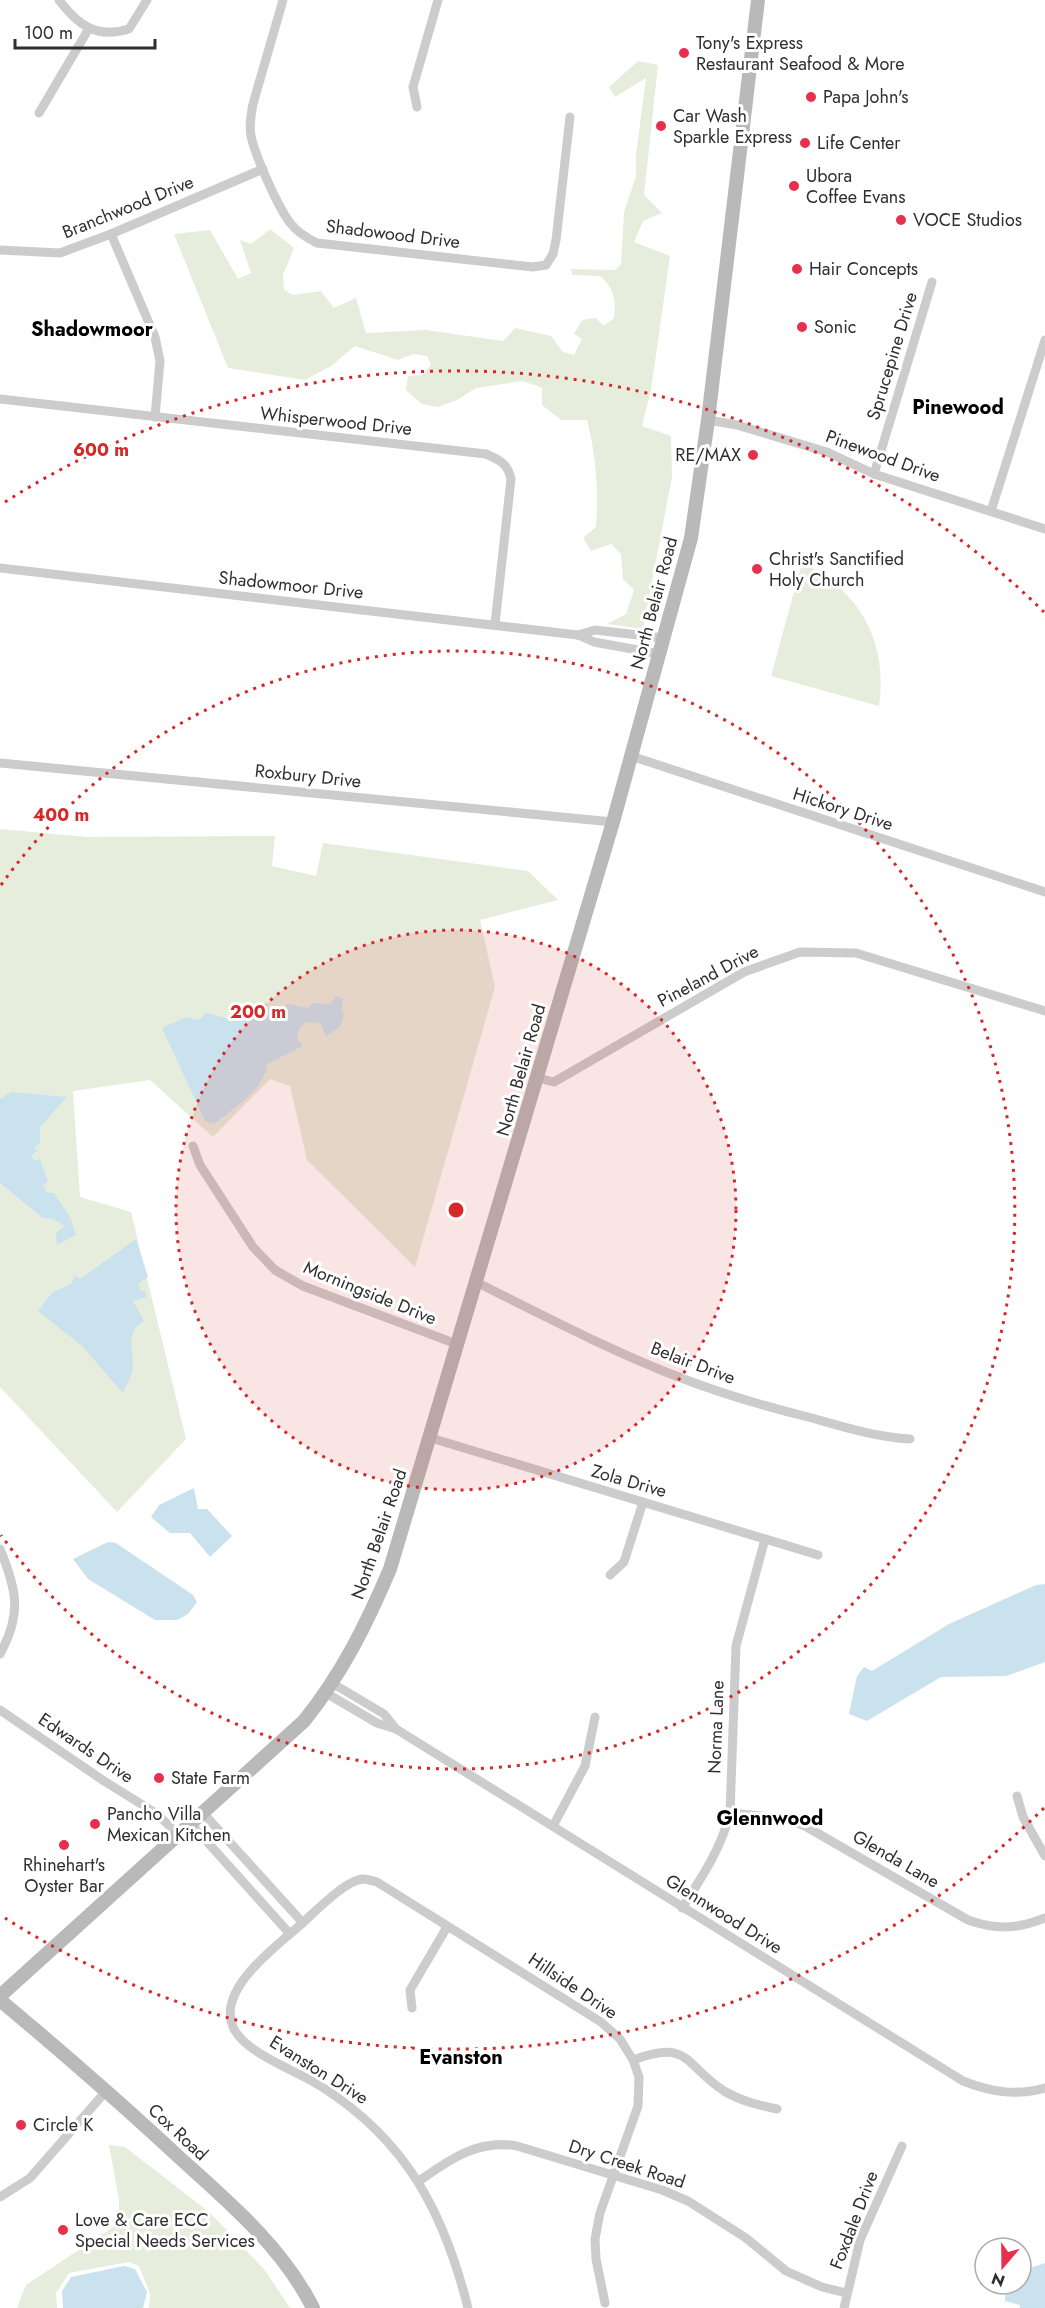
<svg xmlns="http://www.w3.org/2000/svg" width="1045" height="2308" viewBox="0 0 1045 2308" font-family="Jost,sans-serif">
<rect width="100%" height="100%" fill="#fff"/>
<!-- green -->
<g fill="#e7eddd">
<path d="M 638,61 L 658,65 L 644,195 L 662,213 L 643,221 L 634,242 L 670,256 L 651,390 L 642,426 L 671,436 L 672,477 L 643,629 L 607,624 L 626,614 L 634,590 L 623,579 L 621,554 L 611,544 L 591,551 L 583,538 L 596,527 C 599,490 596,456 587,420 L 561,420 L 542,405 L 542,388 L 523,381 L 476,388 L 457,400 L 438,407 L 422,404 L 406,390 L 408,376 L 422,375 L 431,365 L 427,356 L 413,354 L 398,360 L 355,346 L 331,366 L 305,380 L 228,368 L 174,234 L 210,230 L 238,279 L 251,273 L 240,240 L 251,244 L 270,229 L 294,248 L 283,275 L 284,290 L 293,295 L 321,291 L 334,308 L 356,298 L 366,333 L 426,330 L 503,341 L 515,328 L 551,336 L 563,352 L 574,355 L 582,339 L 574,334 L 582,320 L 596,318 L 604,326 L 614,318 C 616,299 614,288 600,276 L 572,275 L 571,269 L 615,270 L 621,264 L 624,212 L 636,176 L 636,155 L 646,78 L 615,97 L 609,87 Z"/>
<path d="M 802,563 C 860,591 888,641 879,706 L 771,676 Z"/>
<path d="M 0,829 L 88,837 L 275,836 L 272,866 L 316,876 L 323,843 L 528,871 L 558,900 L 480,920 L 495,987 L 415,1267 L 307,1160 L 290,1086 L 270,1079 L 213,1137 L 150,1080 L 73,1091 L 80,1197 L 131,1212 L 186,1439 L 117,1512 L 0,1387 Z"/>
<path d="M 109,2145 L 125,2147 L 209,2212 L 264,2269 L 290,2308 L 149,2308 L 150,2294 L 139,2266 L 129,2262 L 69,2273 L 56,2293 L 57,2308 L 17,2308 L 26,2285 L 119,2223 L 119,2200 Z"/>
</g>
<!-- water -->
<g fill="#c9e2ed">
<path d="M 336,996 L 343,999 L 341,1009 L 344,1014 L 340,1027 L 326,1036 L 320,1023 L 306,1022 L 299,1029 L 297,1038 L 303,1046 L 267,1064 C 264,1091 234,1107 214,1124 L 205,1121 L 162,1028 L 186,1017 L 199,1020 L 206,1013 L 231,1019 C 240,1007 264,1005 278,1010 L 288,1004 L 308,1008 L 313,1003 L 330,1004 Z"/>
<path d="M 11,1092 L 67,1097 L 40,1127 L 40,1143 L 34,1148 L 37,1151 L 31,1156 L 34,1161 L 40,1159 L 48,1182 L 43,1185 L 47,1193 L 54,1193 L 71,1219 L 76,1235 L 57,1245 L 56,1233 L 65,1226 L 53,1219 L 43,1218 L 0,1183 L 0,1099 Z"/>
<path d="M 136,1239 L 148,1277 L 139,1283 L 140,1290 L 145,1291 L 147,1297 L 133,1301 L 144,1321 C 125,1332 133,1347 133,1365 C 133,1374 126,1385 123,1393 L 82,1346 L 38,1311 L 52,1293 L 72,1283 L 75,1275 L 80,1279 Z"/>
<path d="M 194,1488 L 198,1509 L 207,1509 L 232,1536 L 210,1557 L 190,1533 L 170,1533 L 151,1517 L 159,1505 Z"/>
<path d="M 108,1542 L 116,1543 L 193,1595 L 197,1602 L 188,1614 L 177,1620 L 155,1620 L 88,1579 L 73,1559 Z"/>
<path d="M 1045,1584 L 1045,1662 L 1006,1676 L 941,1677 L 867,1721 L 849,1714 L 857,1676 L 864,1667 L 872,1671 L 949,1624 L 1036,1585 Z"/>
<path d="M 1045,2263 L 1045,2308 L 1020,2308 L 1020,2305 L 1005,2301 L 1006,2284 L 1021,2284 L 1021,2271 Z"/>
<path d="M 124,2266 L 135,2269 L 147,2292 L 143,2308 L 63,2308 L 62,2291 L 71,2277 Z"/>
</g>
<g fill="none" stroke-linecap="round" stroke-linejoin="round">
<!-- street -->
<g stroke="#ccc" stroke-width="9">
<path d="M 59,0 C 78,25 96,39 129,29 L 147,0"/>
<path d="M 283,0 L 253,104 C 251,115 249,125 251,136 C 255,155 278,208 291,224 C 298,233 307,238 317,243 L 533,267 L 546,265 L 553,254 L 556,240 L 570,117"/>
<path d="M 417,107 L 413,87 L 438,0"/>
<path d="M 39,113 L 88,30"/>
<path d="M 111,234 L 155,337 L 160,361 L 155,417"/>
<path d="M 0,250 L 60,253 L 111,234 L 263,169"/>
<path d="M 0,399 L 486,454 C 500,460 508,464 511,479 L 495,624"/>
<path d="M 708,420 L 737,425 L 827,452 L 874,474 L 1045,529"/>
<path d="M 874,474 L 932,282"/>
<path d="M 991,511 L 1045,340"/>
<path d="M 0,568 L 578,635 L 594,642 L 660,654"/>
<path d="M 578,635 L 595,630 L 664,638"/>
<path d="M 631,756 L 1045,892"/>
<path d="M 0,763 L 613,822"/>
<path d="M 538,1078 L 554,1082 L 744,972 L 800,952 L 856,953 L 1045,1011"/>
<path d="M 193,1146 L 200,1165 L 253,1247 L 275,1270 L 303,1286 L 459,1345"/>
<path d="M 478,1283 C 544,1316 611,1351 681,1378 C 723,1394 767,1407 812,1418 C 844,1427 876,1437 910,1439"/>
<path d="M 431,1438 L 818,1555"/>
<path d="M 0,1549 C 17,1590 22,1614 0,1654"/>
<path d="M 610,1575 L 624,1562 L 643,1502"/>
<path d="M 332,1683 L 384,1714 L 396,1729"/>
<path d="M 326,1693 L 377,1723 L 396,1729 L 963,2081 C 991,2092 1015,2096 1045,2088"/>
<path d="M 0,1710 L 104,1781 L 157,1814 L 180,1836"/>
<path d="M 1017,1796 L 1023,1817 L 1045,1856"/>
<path d="M 730,1813 L 782,1818 L 805,1826 L 968,1920 C 996,1930 1018,1929 1045,1918"/>
<path d="M 204,1814 L 303,1923"/>
<path d="M 192,1825 L 290,1934"/>
<path d="M 553,1826 L 585,1766 L 595,1717"/>
<path d="M 682,1908 C 702,1877 721,1849 730,1813 L 736,1646 L 765,1539"/>
<path d="M 412,2008 L 410,1990 L 447,1927"/>
<path d="M 633,2060 C 690,2039 683,2064 724,2091 C 741,2101 758,2105 777,2109"/>
<path d="M 419,2181 C 450,2159 478,2139 517,2146 L 662,2190 L 688,2201 L 746,2238 L 786,2271 L 822,2287 L 846,2293"/>
<path d="M 0,2197 L 30,2178 L 107,2090"/>
<path d="M 468,2308 C 444,2213 407,2141 322,2087 C 298,2071 245,2054 233,2027 C 217,1990 274,1948 298,1927 C 313,1914 345,1880 363,1879 C 367,1879 373,1881 377,1882 L 601,2022 L 620,2039 L 633,2060 L 639,2077 L 638,2106 L 600,2213 L 595,2239 L 596,2259 L 605,2303"/>
<path d="M 844,2308 L 860,2240 L 902,2146"/>
</g>
<!-- secondary -->
<g stroke="#b9b9b9" stroke-width="14">
<path d="M 0,1996 L 304,1721 C 342,1674 367,1623 390,1569 L 613,822 L 691,538 L 708,420 L 758,0"/>
<path d="M 0,2000 C 62,2052 122,2104 181,2159 C 230,2203 283,2248 313,2308"/>
</g>
</g>
<!-- distance rings -->
<circle cx="456" cy="1210" r="280" fill="#d62828" fill-opacity=".12"/>
<g fill="none" stroke="#d62828" stroke-width="3" stroke-dasharray="3 6">
<circle cx="456" cy="1210" r="280"/>
<path d="M1 885A559 559 0 1 1 1 1535"/>
<path d="M1044 1808A839 839 0 0 1 5 1918M5 502A839 839 0 0 1 1044 612"/>
</g>
<!-- markers -->
<g fill="#e7304c" stroke="#fff" stroke-width="2">
<circle cx="684" cy="53" r="6"/>
<circle cx="811" cy="97" r="6"/>
<circle cx="661" cy="126" r="6"/>
<circle cx="805" cy="143" r="6"/>
<circle cx="794" cy="186" r="6"/>
<circle cx="901" cy="220" r="6"/>
<circle cx="797" cy="269" r="6"/>
<circle cx="802" cy="327" r="6"/>
<circle cx="753" cy="455" r="6"/>
<circle cx="757" cy="569" r="6"/>
<circle cx="159" cy="1778" r="6"/>
<circle cx="95" cy="1824" r="6"/>
<circle cx="64" cy="1845" r="6"/>
<circle cx="21" cy="2125" r="6"/>
<circle cx="63" cy="2230" r="6"/>
</g>
<g text-anchor="middle" dominant-baseline="central" stroke-width="6" stroke-linejoin="round" paint-order="stroke">
<!-- poi labels -->
<g font-size="18" fill="#2f2f2f" stroke="#fff" text-anchor="start">
<text x="696" y="43">Tony's Express<tspan x="696" dy="21">Restaurant Seafood &amp; More</tspan></text>
<text x="823" y="97">Papa John's</text>
<text x="673" y="116">Car Wash<tspan x="673" dy="21">Sparkle Express</tspan></text>
<text x="817" y="143">Life Center</text>
<text x="806" y="176">Ubora<tspan x="806" dy="21">Coffee Evans</tspan></text>
<text x="913" y="220">VOCE Studios</text>
<text x="809" y="269">Hair Concepts</text>
<text x="814" y="327">Sonic</text>
<text x="741" y="455" text-anchor="end">RE/MAX</text>
<text x="769" y="559">Christ's Sanctified<tspan x="769" dy="21">Holy Church</tspan></text>
<text x="171" y="1778">State Farm</text>
<text x="107" y="1814">Pancho Villa<tspan x="107" dy="21">Mexican Kitchen</tspan></text>
<text x="64" y="1865" text-anchor="middle">Rhinehart's<tspan x="64" dy="21">Oyster Bar</tspan></text>
<text x="33" y="2125">Circle K</text>
<text x="75" y="2220">Love &amp; Care ECC<tspan x="75" dy="21">Special Needs Services</tspan></text>
</g>
<!-- street labels -->
<g font-size="18" fill="#2f2f2f" stroke="#fff">
<text transform="translate(128 207) rotate(-22)">Branchwood Drive</text>
<text transform="translate(393 234) rotate(7)">Shadowood Drive</text>
<text transform="translate(892 356) rotate(-73)">Sprucepine Drive</text>
<text transform="translate(336 421) rotate(6)">Whisperwood Drive</text>
<text transform="translate(883 456) rotate(20)">Pinewood Drive</text>
<text transform="translate(291 585) rotate(6)">Shadowmoor Drive</text>
<text transform="translate(654 603) rotate(-75)">North Belair Road</text>
<text transform="translate(308 776) rotate(6)">Roxbury Drive</text>
<text transform="translate(843 809) rotate(18)">Hickory Drive</text>
<text transform="translate(708 976) rotate(-28)">Pineland Drive</text>
<text transform="translate(521 1070) rotate(-74)">North Belair Road</text>
<text transform="translate(370 1293) rotate(22)">Morningside Drive</text>
<text transform="translate(693 1363) rotate(21)">Belair Drive</text>
<text transform="translate(629 1481) rotate(16)">Zola Drive</text>
<text transform="translate(379 1534) rotate(-71)">North Belair Road</text>
<text transform="translate(716 1727) rotate(-88)">Norma Lane</text>
<text transform="translate(86 1748) rotate(34)">Edwards Drive</text>
<text transform="translate(896 1859) rotate(30)">Glenda Lane</text>
<text transform="translate(724 1914) rotate(32)">Glennwood Drive</text>
<text transform="translate(573 1986) rotate(34)">Hillside Drive</text>
<text transform="translate(319 2070) rotate(32)">Evanston Drive</text>
<text transform="translate(178 2132) rotate(43)">Cox Road</text>
<text transform="translate(627 2164) rotate(18)">Dry Creek Road</text>
<text transform="translate(854 2220) rotate(-69)">Foxdale Drive</text>
</g>
<!-- neighbourhood labels -->
<g font-size="20" font-weight="bold" fill="#000" stroke="#fff">
<text x="92" y="329">Shadowmoor</text>
<text x="958" y="407">Pinewood</text>
<text x="770" y="1818">Glennwood</text>
<text x="461" y="2057">Evanston</text>
</g>
</g>
<circle cx="456" cy="1210" r="9" fill="#d62828" stroke="#fff" stroke-width="3"/>
<g font-size="18" text-anchor="middle" font-weight="bold" fill="#d62828" stroke="#fff" stroke-width="6" stroke-linejoin="round" paint-order="stroke">
<text x="101" y="456">600 m</text>
<text x="61" y="821">400 m</text>
<text x="258" y="1018">200 m</text>
</g>
<!-- north arrow -->
<g transform="translate(1003 2266) rotate(200)"><circle r="28" fill="#ffffff" stroke="#acacac" stroke-width="1.5"/>
<path d="M0-4.5L10 22L0 15L-10 22Z" fill="#e7304c"/>
<text y="-9" font-size="16" font-weight="bold" text-anchor="middle" fill="#2f2f2f">N</text>
</g>
<!-- scale -->
<path d="M15 39v9h140v-9" fill="none" stroke="#2f2f2f" stroke-width="3"/>
<text x="24" y="39" font-size="18" fill="#2f2f2f" stroke="#ffffff" stroke-width="4.5" paint-order="stroke">100 m</text>
</svg>
